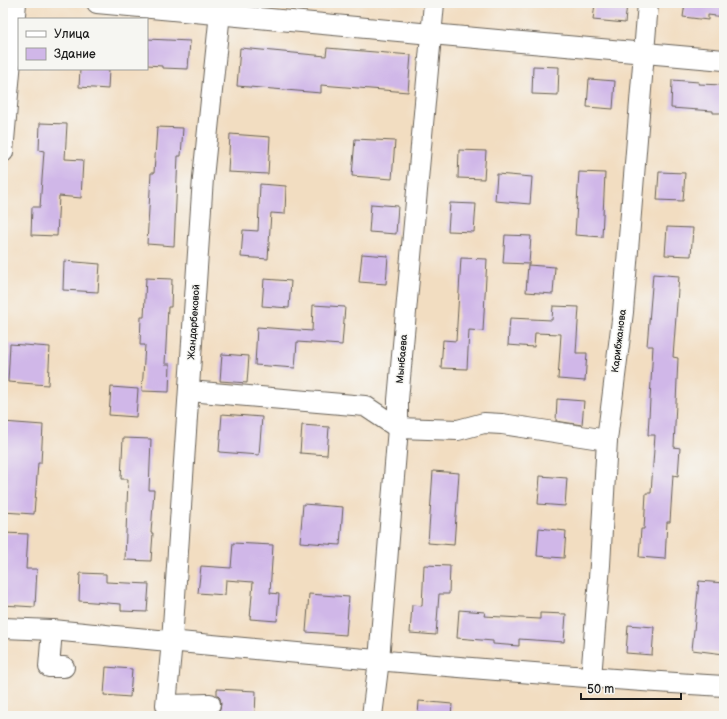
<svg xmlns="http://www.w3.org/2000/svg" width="727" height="719" viewBox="0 0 727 719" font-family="'Balsamiq Sans',sans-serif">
<rect width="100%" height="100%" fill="#f6f6f2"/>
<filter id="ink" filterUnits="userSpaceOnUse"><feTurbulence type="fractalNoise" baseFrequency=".025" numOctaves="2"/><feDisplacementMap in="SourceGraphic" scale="8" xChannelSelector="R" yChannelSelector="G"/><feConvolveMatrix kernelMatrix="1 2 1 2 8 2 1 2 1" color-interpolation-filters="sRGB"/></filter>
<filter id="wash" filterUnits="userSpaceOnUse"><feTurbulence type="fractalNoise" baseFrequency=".012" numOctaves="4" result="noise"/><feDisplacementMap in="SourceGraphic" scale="16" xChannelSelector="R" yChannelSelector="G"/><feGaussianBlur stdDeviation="0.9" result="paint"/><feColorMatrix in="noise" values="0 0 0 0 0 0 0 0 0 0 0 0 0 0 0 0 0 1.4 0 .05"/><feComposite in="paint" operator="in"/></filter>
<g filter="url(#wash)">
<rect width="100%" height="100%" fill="#f2ddc1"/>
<g id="blocks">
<!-- building -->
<g fill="#d0b7e8">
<path d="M 595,3 L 627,3 L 625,23 L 593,20 Z"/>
<path d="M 685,3 L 724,3 L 724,17 L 708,15 L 708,20 L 683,17 Z"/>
<path d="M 147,39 L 190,41 L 188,69 L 162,68 L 162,66 L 147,65 Z"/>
<path d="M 240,48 L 326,56 L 327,48 L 411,55 L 408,92 L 321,85 L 321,93 L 237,86 Z"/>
<path d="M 533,66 L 559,67 L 558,95 L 532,94 Z"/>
<path d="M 80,69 L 109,69 L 108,89 L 79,87 Z"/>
<path d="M 589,79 L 615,81 L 613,109 L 587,107 Z"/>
<path d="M 672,80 L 699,82 L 698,84 L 724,85 L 724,113 L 713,113 L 713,111 L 671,108 Z"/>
<path d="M 40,123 L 67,124 L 65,159 L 83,160 L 81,198 L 59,196 L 57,236 L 31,235 L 32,207 L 40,207 L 44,151 L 39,150 Z"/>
<path d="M 157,127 L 183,128 L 181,156 L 178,156 L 174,246 L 147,244 L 151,173 L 154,173 Z"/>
<path d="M 230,134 L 270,137 L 268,174 L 228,172 Z"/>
<path d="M 355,139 L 395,141 L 392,179 L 352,176 Z"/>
<path d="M 459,150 L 486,151 L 484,179 L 458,178 Z"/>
<path d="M 579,172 L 605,173 L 602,237 L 575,235 Z"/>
<path d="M 659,172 L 685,173 L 683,201 L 657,200 Z"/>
<path d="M 497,174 L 532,177 L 530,204 L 495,201 Z"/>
<path d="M 260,184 L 286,186 L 285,214 L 271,213 L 268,259 L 241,257 L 243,230 L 258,231 Z"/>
<path d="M 450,203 L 476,204 L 474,232 L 448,231 Z"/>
<path d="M 371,204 L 398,206 L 396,234 L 369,232 Z"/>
<path d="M 667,227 L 693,228 L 691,256 L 665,255 Z"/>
<path d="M 505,235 L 531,236 L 529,264 L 503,263 Z"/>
<path d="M 362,254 L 388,256 L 386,284 L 359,282 Z"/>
<path d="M 461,258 L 487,259 L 483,331 L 469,330 L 467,369 L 441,368 L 443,340 L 456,341 Z"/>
<path d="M 64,261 L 100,264 L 98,292 L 63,290 Z"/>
<path d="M 528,265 L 555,267 L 553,294 L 526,292 Z"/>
<path d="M 653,274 L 679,276 L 673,357 L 678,358 L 674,447 L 680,448 L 678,476 L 673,475 L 670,522 L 667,522 L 665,559 L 639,557 L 641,529 L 644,529 L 646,493 L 651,493 L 655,435 L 648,435 L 653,346 L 647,346 Z"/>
<path d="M 146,278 L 172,279 L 171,307 L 168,307 L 165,364 L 170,364 L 169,392 L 142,391 L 145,345 L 140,345 L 141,317 L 144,317 Z"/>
<path d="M 264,279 L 291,281 L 289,308 L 262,306 Z"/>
<path d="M 313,305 L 345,307 L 342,345 L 297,342 L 295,368 L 255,365 L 257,327 L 312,331 Z"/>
<path d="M 553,306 L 579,307 L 576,353 L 587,353 L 585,381 L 558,379 L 561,334 L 535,333 L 534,347 L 508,345 L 510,318 L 552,320 Z"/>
<path d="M 10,344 L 50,347 L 48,385 L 8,382 Z"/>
<path d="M 222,354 L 249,356 L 247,383 L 220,381 Z"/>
<path d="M 111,387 L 138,389 L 136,417 L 109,415 Z"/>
<path d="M 557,399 L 584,401 L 582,425 L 556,421 Z"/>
<path d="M 222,414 L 262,417 L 259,455 L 219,452 Z"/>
<path d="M 3,422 L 43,425 L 41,463 L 38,463 L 34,514 L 3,512 Z"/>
<path d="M 302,425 L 329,427 L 327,455 L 300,453 Z"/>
<path d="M 123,438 L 151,439 L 149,490 L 154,490 L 151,533 L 153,533 L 151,561 L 125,560 L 128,479 L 121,479 Z"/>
<path d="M 433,471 L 459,473 L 454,545 L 428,543 Z"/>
<path d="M 540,476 L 567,478 L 565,506 L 538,504 Z"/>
<path d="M 303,504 L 343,507 L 340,545 L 300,542 Z"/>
<path d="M 539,528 L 566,531 L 564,558 L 537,556 Z"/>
<path d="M 3,533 L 28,534 L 26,569 L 37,569 L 35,607 L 3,605 Z"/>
<path d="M 233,543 L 273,545 L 270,593 L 279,594 L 277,621 L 250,619 L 253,582 L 226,580 L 225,595 L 198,593 L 201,566 L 231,568 Z"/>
<path d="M 424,565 L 450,566 L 449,594 L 439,594 L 436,635 L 410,633 L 412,605 L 422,606 Z"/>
<path d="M 80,573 L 106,574 L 106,582 L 149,584 L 147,612 L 121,611 L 121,604 L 79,601 Z"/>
<path d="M 699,581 L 724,583 L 724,654 L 692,650 Z"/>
<path d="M 309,594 L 349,597 L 346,635 L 306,632 Z"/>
<path d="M 459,610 L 485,612 L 484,616 L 540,619 L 540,613 L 566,614 L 564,642 L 519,639 L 519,646 L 493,644 L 493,641 L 457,638 Z"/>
<path d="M 628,625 L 654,627 L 652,655 L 626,653 Z"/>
<path d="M 106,667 L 132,669 L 130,697 L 104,695 Z"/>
<path d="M 217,689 L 256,691 L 255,716 L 216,716 L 216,714 L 220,709 L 221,704 L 220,698 L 217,695 Z"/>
<path d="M 419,701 L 452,704 L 451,716 L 418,716 Z"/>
</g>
</g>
</g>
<g filter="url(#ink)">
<use href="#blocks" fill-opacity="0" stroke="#676056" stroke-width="1"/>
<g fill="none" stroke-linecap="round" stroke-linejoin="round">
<defs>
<g id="minor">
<path d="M 97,3 L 431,34 L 724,60"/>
<path d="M 3,152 L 16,3"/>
<path d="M 189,391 L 365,406 L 398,428 L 458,430 L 484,423 L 502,424 L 607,440"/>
<path d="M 3,628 L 52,630 C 276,651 499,673 724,686"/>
<path d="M 52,630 L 49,667 L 64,667"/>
<path d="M 591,678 L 600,565 L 607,440 L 623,312 L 648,3"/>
<path d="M 210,704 L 166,705 L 172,641 L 203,178 L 221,3"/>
<path d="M 372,716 L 379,660 L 398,428 L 398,400 L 434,3"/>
</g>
</defs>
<!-- minor casing -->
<use href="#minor" stroke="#676056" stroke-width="22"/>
<!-- minor -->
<use href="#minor" stroke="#fff" stroke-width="20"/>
</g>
</g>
<g text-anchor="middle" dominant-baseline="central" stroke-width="3" stroke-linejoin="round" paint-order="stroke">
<!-- street labels -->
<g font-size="10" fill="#1c1c1c" stroke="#f6f6f2">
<text transform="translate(194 322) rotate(-86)">Жандарбековой</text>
<text transform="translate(619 341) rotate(-83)">Карибжанова</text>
<text transform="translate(402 359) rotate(-85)">Мынбаева</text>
</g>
</g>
<!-- margin -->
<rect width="727" height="719" fill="none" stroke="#f6f6f2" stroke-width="16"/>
<!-- legend -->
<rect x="18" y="18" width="130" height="52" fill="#f6f6f2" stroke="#9f9f9c"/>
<rect x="26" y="31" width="20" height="6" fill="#ffffff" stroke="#9f9f9c"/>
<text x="54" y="38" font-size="12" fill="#1c1c1c">Улица</text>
<rect x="26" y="48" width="20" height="12" fill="#d0b7e8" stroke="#9f9f9c"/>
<text x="54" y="58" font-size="12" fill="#1c1c1c">Здание</text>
<!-- scale -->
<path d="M581 693v6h100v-6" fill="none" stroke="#1c1c1c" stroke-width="2"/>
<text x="587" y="693" font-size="12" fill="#1c1c1c" stroke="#f6f6f2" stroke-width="3" paint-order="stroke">50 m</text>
</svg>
